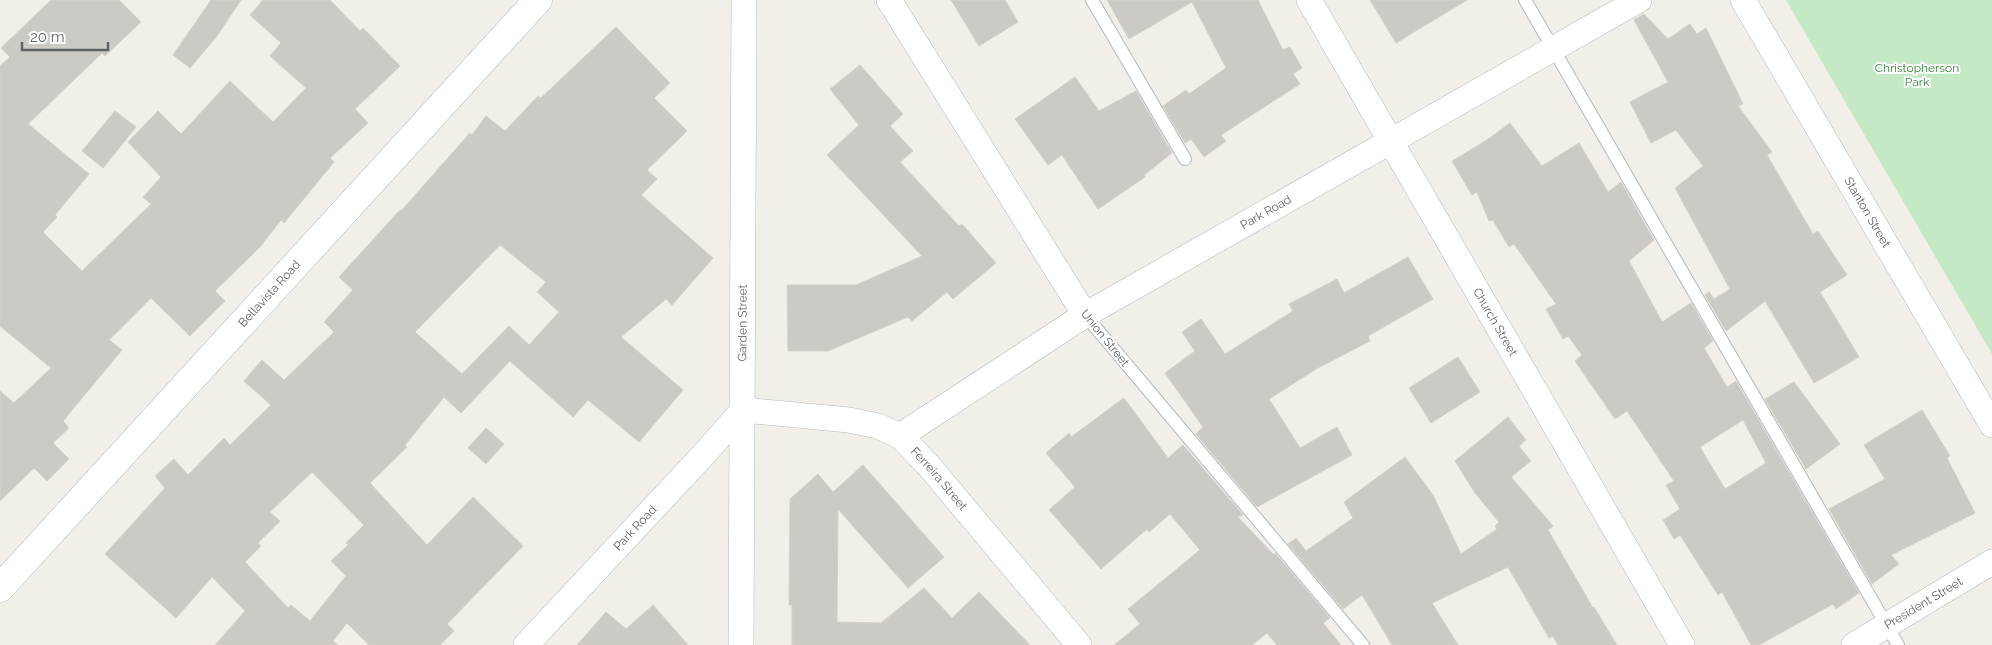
<svg xmlns="http://www.w3.org/2000/svg" width="1992" height="645" viewBox="0 0 1992 645" font-family="Raleway,sans-serif">
<rect width="100%" height="100%" fill="#f1efe8"/>
<!-- green -->
<path fill="#c5e8c5" d="M 1786,0 L 1992,0 L 1992,354 Z"/>
<!-- building -->
<g fill="#cccac5" stroke="#d6d1c6" fill-rule="evenodd">
<path d="M 51,0 L 119,0 L 141,22 L 105,56 L 102,53 L 28,124 L 89,174 L 55,215 L 57,217 L 43,232 L 82,271 L 151,204 L 143,197 L 161,177 L 128,142 L 158,111 L 181,134 L 230,81 L 273,122 L 306,88 L 270,56 L 281,43 L 250,15 L 263,0 L 330,0 L 360,31 L 363,28 L 400,66 L 355,109 L 368,123 L 330,158 L 334,162 L 284,223 L 281,220 L 260,247 L 215,291 L 225,301 L 190,336 L 151,298 L 109,340 L 122,350 L 63,421 L 69,428 L 53,443 L 69,459 L 47,481 L 34,468 L 0,501 L 0,391 L 14,403 L 51,368 L 0,326 L 0,66 L 10,57 L 1,48 Z"/>
<path d="M 211,0 L 241,0 L 217,36 L 190,68 L 173,55 Z"/>
<path d="M 951,0 L 1005,0 L 1018,22 L 979,46 Z"/>
<path d="M 1107,0 L 1258,0 L 1283,50 L 1290,47 L 1302,68 L 1293,74 L 1300,84 L 1221,135 L 1226,141 L 1204,157 L 1191,139 L 1185,143 L 1163,106 L 1186,90 L 1189,94 L 1226,68 L 1192,2 L 1129,39 Z"/>
<path d="M 1370,0 L 1467,0 L 1396,43 Z"/>
<path d="M 1644,14 L 1668,39 L 1690,24 L 1697,34 L 1706,28 L 1743,104 L 1738,106 L 1772,152 L 1767,155 L 1813,234 L 1818,231 L 1847,275 L 1820,292 L 1859,357 L 1814,383 L 1765,301 L 1726,331 L 1705,295 L 1709,292 L 1714,299 L 1730,289 L 1675,188 L 1703,166 L 1676,130 L 1651,143 L 1630,102 L 1668,82 L 1634,20 Z"/>
<path d="M 616,27 L 670,83 L 654,98 L 687,131 L 647,170 L 657,179 L 641,195 L 713,258 L 672,305 L 666,299 L 621,337 L 683,390 L 639,442 L 588,400 L 573,417 L 510,361 L 461,413 L 444,397 L 405,445 L 407,447 L 370,483 L 427,545 L 473,497 L 523,546 L 447,624 L 454,631 L 440,645 L 369,645 L 347,623 L 333,641 L 338,645 L 215,645 L 245,611 L 212,577 L 176,618 L 105,554 L 165,488 L 155,476 L 174,459 L 188,475 L 224,438 L 230,445 L 271,405 L 244,381 L 262,360 L 284,380 L 334,332 L 324,322 L 353,290 L 339,277 L 400,210 L 401,211 L 470,133 L 472,135 L 486,116 L 505,131 L 538,96 L 541,98 ZM 500,245 L 546,282 L 537,292 L 559,312 L 529,345 L 509,326 L 462,374 L 415,332 ZM 312,472 L 364,525 L 346,543 L 348,545 L 331,561 L 346,576 L 310,621 L 291,605 L 288,608 L 245,562 L 261,546 L 258,543 L 280,521 L 270,512 Z"/>
<path d="M 860,65 L 903,114 L 890,126 L 913,151 L 900,162 L 959,226 L 962,224 L 996,263 L 953,299 L 947,292 L 912,321 L 908,317 L 828,351 L 788,351 L 787,285 L 856,285 L 922,256 L 827,155 L 859,125 L 830,89 Z"/>
<path d="M 1075,77 L 1099,111 L 1136,91 L 1172,153 L 1144,175 L 1145,177 L 1098,209 L 1062,155 L 1048,165 L 1015,119 Z"/>
<path d="M 115,111 L 136,127 L 103,168 L 82,151 Z"/>
<path d="M 1510,123 L 1542,166 L 1579,143 L 1608,192 L 1621,182 L 1654,240 L 1629,261 L 1662,322 L 1691,303 L 1713,341 L 1704,348 L 1727,387 L 1736,381 L 1859,593 L 1836,609 L 1833,604 L 1759,645 L 1751,645 L 1722,592 L 1718,595 L 1680,535 L 1674,539 L 1663,520 L 1680,509 L 1666,485 L 1674,481 L 1627,411 L 1615,419 L 1575,361 L 1582,355 L 1568,336 L 1563,339 L 1546,309 L 1556,304 L 1514,244 L 1509,247 L 1493,220 L 1489,221 L 1477,192 L 1472,195 L 1452,161 L 1487,140 ZM 1743,420 L 1766,463 L 1725,489 L 1700,447 Z"/>
<path d="M 1408,257 L 1433,299 L 1368,336 L 1370,341 L 1318,368 L 1269,399 L 1300,448 L 1337,427 L 1352,455 L 1257,507 L 1196,434 L 1203,427 L 1165,373 L 1195,351 L 1182,332 L 1201,319 L 1225,354 L 1293,311 L 1289,304 L 1337,279 L 1344,293 Z"/>
<path d="M 1458,357 L 1480,392 L 1431,423 L 1409,388 Z"/>
<path d="M 1794,382 L 1840,444 L 1806,469 L 1765,399 Z"/>
<path d="M 1124,398 L 1168,458 L 1183,445 L 1243,515 L 1238,517 L 1274,555 L 1275,553 L 1330,618 L 1323,623 L 1341,645 L 1277,645 L 1267,633 L 1252,645 L 1114,645 L 1140,624 L 1128,609 L 1200,550 L 1170,514 L 1149,532 L 1147,529 L 1101,569 L 1049,510 L 1075,487 L 1046,453 L 1069,433 L 1071,437 Z"/>
<path d="M 1922,410 L 1950,456 L 1947,458 L 1975,513 L 1891,555 L 1899,564 L 1872,584 L 1829,509 L 1885,479 L 1864,445 Z"/>
<path d="M 1508,417 L 1526,440 L 1519,446 L 1531,461 L 1511,477 L 1553,526 L 1548,530 L 1593,608 L 1594,607 L 1617,645 L 1558,645 L 1553,636 L 1549,638 L 1508,567 L 1432,603 L 1458,645 L 1392,645 L 1362,595 L 1343,609 L 1288,544 L 1296,538 L 1306,551 L 1353,518 L 1344,502 L 1405,457 L 1433,495 L 1461,554 L 1497,529 L 1495,526 L 1499,522 L 1475,493 L 1455,461 Z"/>
<path d="M 486,428 L 504,444 L 486,464 L 468,448 Z"/>
<path d="M 863,465 L 944,557 L 908,588 L 838,509 L 837,622 L 881,623 L 924,588 L 952,618 L 979,592 L 1030,645 L 792,645 L 792,605 L 789,605 L 790,499 L 818,474 L 833,492 Z"/>
<path d="M 653,605 L 688,645 L 577,645 L 606,612 L 626,629 Z"/>
</g>
<g fill="none" stroke-linecap="round" stroke-linejoin="round">
<defs>
<g id="service">
<path d="M 1092,0 L 1185,159"/>
<path d="M 1525,0 L 1898,645"/>
<path d="M 1085,315 L 1363,645"/>
</g>
<g id="minor">
<path d="M 889,0 L 1085,315"/>
<path id="s1" d="M 1309,0 L 1682,645"/>
<path id="s2" d="M 1743,0 L 1992,425"/>
<path id="s3" d="M 900,436 L 1085,315 L 1639,0"/>
<path id="s4" d="M 526,645 L 705,453 L 743,410 L 849,420 L 878,426 L 900,436 L 929,466 L 1079,645"/>
<path id="s5" d="M 741,645 L 744,0"/>
<path id="s6" d="M 1854,645 L 1992,562"/>
</g>
<g id="tertiary">
<path id="s7" d="M 0,588 L 538,0"/>
</g>
</defs>
<!-- service casing -->
<use href="#service" stroke="#b5b8bc" stroke-width="14"/>
<!-- minor casing -->
<use href="#minor" stroke="#b5b8bc" stroke-width="26"/>
<!-- tertiary casing -->
<use href="#tertiary" stroke="#b5b8bc" stroke-width="29"/>
<!-- service -->
<use href="#service" stroke="#fff" stroke-width="12"/>
<!-- minor -->
<use href="#minor" stroke="#fff" stroke-width="25"/>
<!-- tertiary -->
<use href="#tertiary" stroke="#fff" stroke-width="28"/>
</g>
<g text-anchor="middle" dominant-baseline="central" stroke-width="4" stroke-linejoin="round" paint-order="stroke">
<!-- park labels -->
<g font-size="12" fill="#348238" stroke="#fff">
<text x="1917" y="68">Christopherson<tspan x="1917" dy="14">Park</tspan></text>
</g>
<!-- street labels -->
<g font-size="12" fill="#5f6368" stroke="#fff">
<text stroke="none"><textPath href="#s2" startOffset="246">Stanton Street</textPath></text>
<text stroke="none"><textPath href="#s3" startOffset="429">Park Road</textPath></text>
<text stroke="none"><textPath href="#s7" startOffset="399">Bellavista Road</textPath></text>
<text stroke="none"><textPath href="#s5" startOffset="322">Garden Street</textPath></text>
<text stroke="none"><textPath href="#s1" startOffset="372">Church Street</textPath></text>
<text transform="translate(1105 338) rotate(51)">Union Street</text>
<text stroke="none"><textPath href="#s4" startOffset="538">Ferreira Street</textPath></text>
<text stroke="none"><textPath href="#s4" startOffset="160">Park Road</textPath></text>
<text stroke="none"><textPath href="#s6" startOffset="81">President Street</textPath></text>
</g>
</g>
<!-- scale -->
<path d="M22 42v8h86v-8" fill="none" stroke="#5f6368" stroke-width="2.5"/>
<text x="30" y="42" font-size="15" fill="#5f6368" stroke="#ffffff" stroke-width="4" paint-order="stroke">20 m</text>
</svg>
